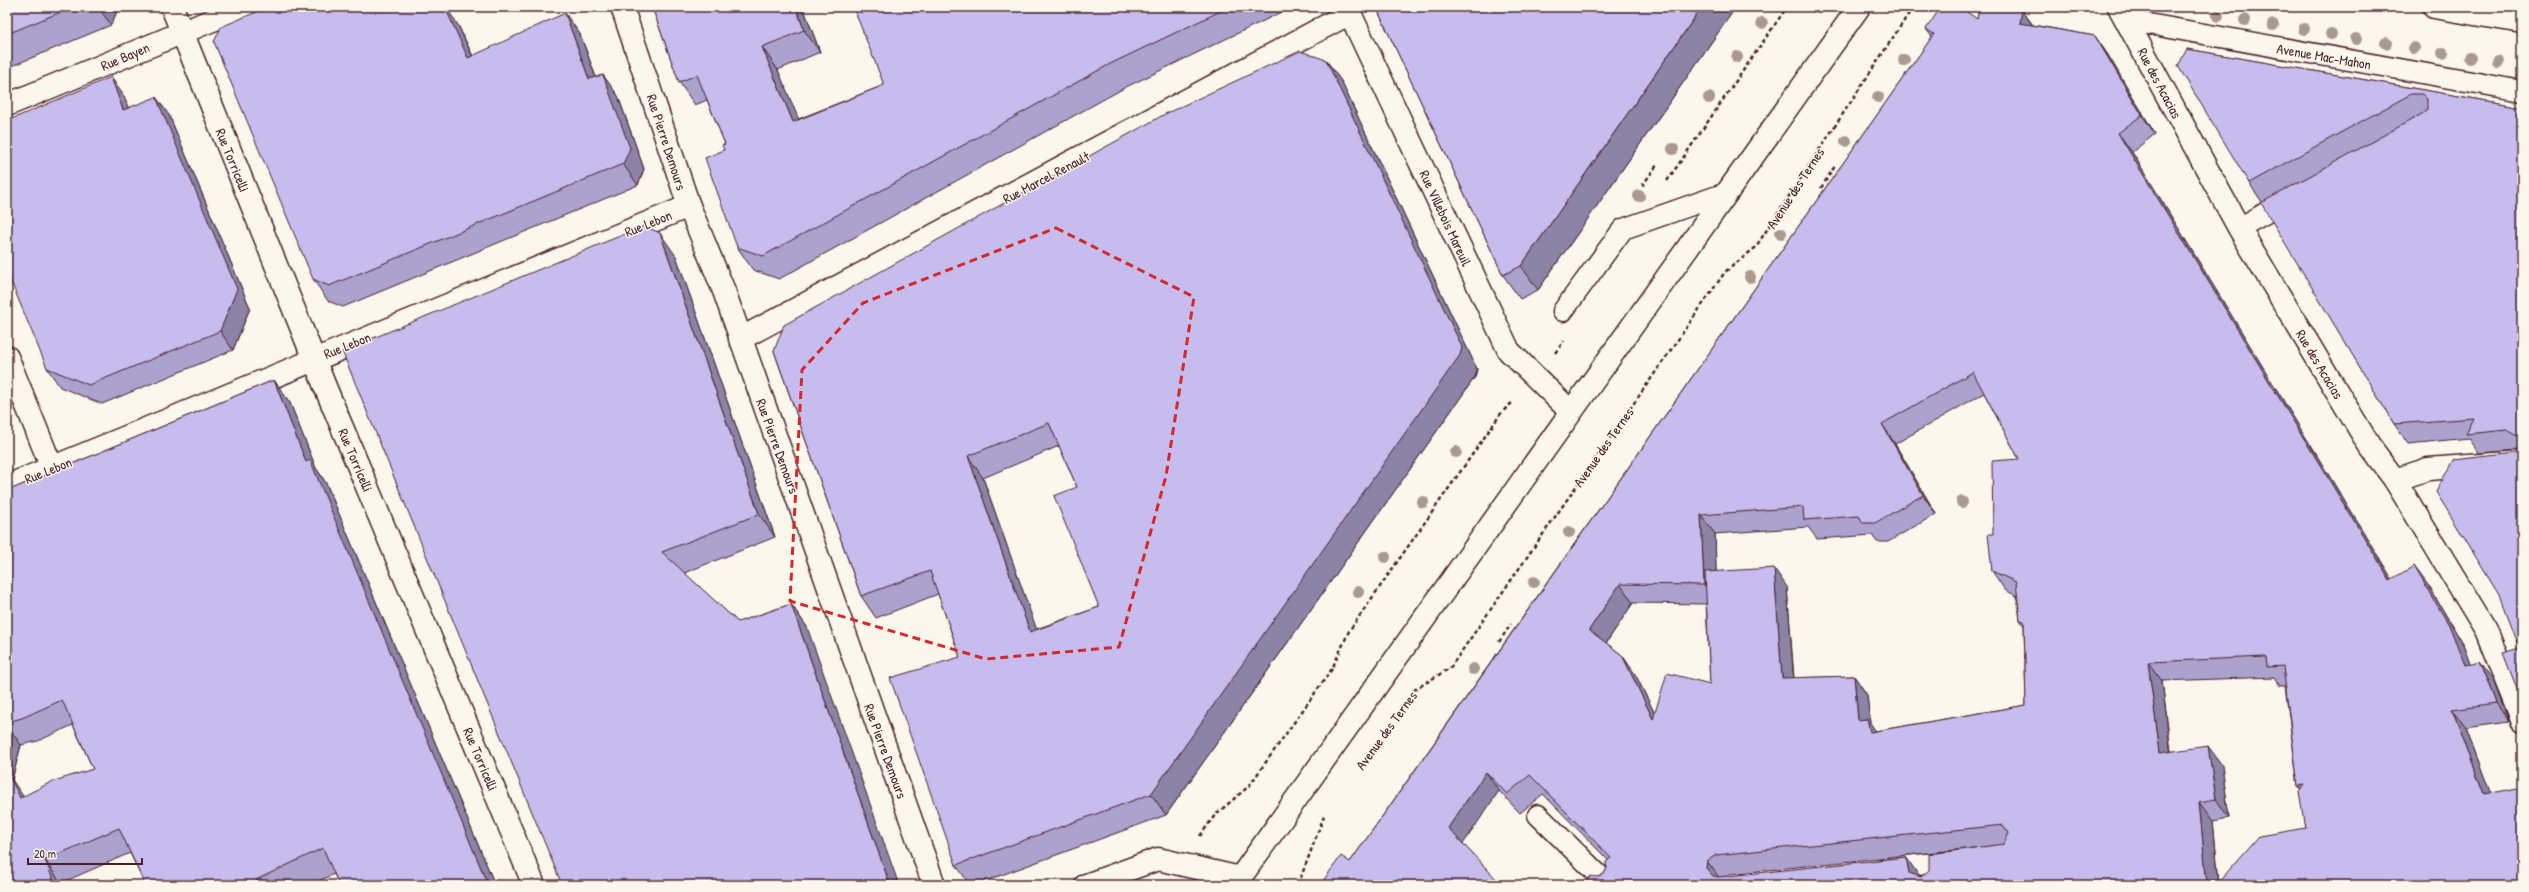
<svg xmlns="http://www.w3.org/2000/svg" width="2529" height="892" viewBox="0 0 2529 892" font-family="'Patrick Hand',sans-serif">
<rect width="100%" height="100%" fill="#fbf7ec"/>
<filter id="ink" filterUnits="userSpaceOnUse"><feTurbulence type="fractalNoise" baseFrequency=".025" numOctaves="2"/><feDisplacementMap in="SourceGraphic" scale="8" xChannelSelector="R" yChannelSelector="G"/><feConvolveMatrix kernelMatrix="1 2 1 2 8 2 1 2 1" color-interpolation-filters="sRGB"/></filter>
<g filter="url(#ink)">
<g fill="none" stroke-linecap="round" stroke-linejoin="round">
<defs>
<g id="lane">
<path d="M 2126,20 L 2522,91"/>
<path d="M 2239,228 L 2289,200"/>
<path d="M 1563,311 L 1623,229 L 1729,192"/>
<path d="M 1538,815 L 1609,885"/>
<path d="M 1886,868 L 1955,861"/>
</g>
<g id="street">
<path d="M 172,7 L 326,389 L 534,885"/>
<path d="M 622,7 L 689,206 L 724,291 L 934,885"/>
<path d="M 1347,7 L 1509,351 L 1570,411"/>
<path d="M 2119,7 L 2239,228 L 2369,445 L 2395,480 L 2486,630 L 2522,720"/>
<path d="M 7,105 L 244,7"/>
<path d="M 740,339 L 1350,13"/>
<path d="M 7,357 L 52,468"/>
<path d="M 2395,480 L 2428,469 L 2522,462"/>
<path d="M 7,486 L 689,206"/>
<path d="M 1086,885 L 1158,859 L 1240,878"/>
</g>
<g id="secondary">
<path d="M 2434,7 L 2522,22"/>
<path d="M 1235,885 L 1859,7"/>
</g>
</defs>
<!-- lane casing -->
<use href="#lane" stroke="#4a1f2b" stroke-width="23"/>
<!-- street casing -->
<use href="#street" stroke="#4a1f2b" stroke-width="25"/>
<!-- secondary casing -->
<use href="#secondary" stroke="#4a1f2b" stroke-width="25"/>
<!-- path -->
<g stroke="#4a1f2b" stroke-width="2.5" stroke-dasharray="4 3" stroke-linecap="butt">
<path d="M 1667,181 L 1787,7"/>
<path d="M 1642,186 L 1657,165"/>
<path d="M 1821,188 L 1835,166"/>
<path d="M 1555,353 L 1564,341"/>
<path d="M 1499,642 L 1511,624"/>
<path d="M 1414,690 L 1450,668 L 1725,272 L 1755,248 L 1913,7"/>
<path d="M 1200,836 L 1215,815 L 1249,786 L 1332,669 L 1349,631 L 1502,412 L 1514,401"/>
<path d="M 1298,885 L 1324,816"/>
</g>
<!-- lane -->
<use href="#lane" stroke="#fbf7ec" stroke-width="20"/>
<!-- street -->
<use href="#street" stroke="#fbf7ec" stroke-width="22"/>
<!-- secondary -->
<use href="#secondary" stroke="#fbf7ec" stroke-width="22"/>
</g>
<!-- trees -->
<g fill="#aa998e">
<circle cx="2218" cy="16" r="6"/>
<circle cx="2245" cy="20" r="6"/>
<circle cx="1762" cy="23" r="6"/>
<circle cx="2273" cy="25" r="6"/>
<circle cx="2304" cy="29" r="6"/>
<circle cx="2331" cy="34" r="6"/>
<circle cx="2356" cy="39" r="6"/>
<circle cx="2386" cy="43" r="6"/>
<circle cx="2414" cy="48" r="6"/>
<circle cx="2443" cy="53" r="6"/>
<circle cx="1737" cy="57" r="6"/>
<circle cx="2470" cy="58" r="6"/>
<circle cx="1904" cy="60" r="6"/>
<circle cx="2498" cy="62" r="6"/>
<circle cx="1878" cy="97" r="6"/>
<circle cx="1709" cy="98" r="6"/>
<circle cx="1846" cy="141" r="6"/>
<circle cx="1673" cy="149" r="6"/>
<circle cx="1639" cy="196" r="6"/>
<circle cx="1781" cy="233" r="6"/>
<circle cx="1750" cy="277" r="6"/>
<circle cx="1456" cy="452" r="6"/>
<circle cx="1423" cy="502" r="6"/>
<circle cx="1962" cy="502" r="6"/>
<circle cx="1569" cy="532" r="6"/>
<circle cx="1385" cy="557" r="6"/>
<circle cx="1534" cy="582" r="6"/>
<circle cx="1358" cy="592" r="6"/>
<circle cx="1473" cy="669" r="6"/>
</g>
<!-- wall -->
<g fill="#aba2cd" stroke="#4a1f2b" fill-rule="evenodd">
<path d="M 7,7 L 119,7 L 111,25 L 7,68 Z"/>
<path d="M 652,7 L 803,7 L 820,52 L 778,70 L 798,119 L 884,85 L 859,7 L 1287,7 L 1286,10 L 1126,87 L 779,279 L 753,270 L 737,247 L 724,150 L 725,144 L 707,100 L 695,105 L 679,82 Z"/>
<path d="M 1376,7 L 1736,7 L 1538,290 L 1520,299 L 1503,275 Z"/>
<path d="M 1953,8 L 1977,19 L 2022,10 L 2033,25 L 2095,36 L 2108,55 L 2155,134 L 2132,152 L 2392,579 L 2428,585 L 2463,644 L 2470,664 L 2493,680 L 2509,722 L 2466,728 L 2490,793 L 2522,885 L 1598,877 L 1604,874 L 1607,868 L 1608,860 L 1543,794 L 1520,813 L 1499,791 L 1350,862 L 1932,37 L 1926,29 ZM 1984,393 L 2019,459 L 1993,534 L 1992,571 L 2005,590 L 2017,596 L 2020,620 L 2024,626 L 2026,705 L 1875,731 L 1870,723 L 1867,695 L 1854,676 L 1794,678 L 1787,587 L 1716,572 L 1715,534 L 1808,527 L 1817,539 L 1872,535 L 1877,542 L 1888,542 L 1936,514 L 1895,444 ZM 1633,603 L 1706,604 L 1710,684 L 1655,714 L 1635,674 L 1622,655 L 1606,643 ZM 2274,677 L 2280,686 L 2285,686 L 2298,786 L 2301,789 L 2305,828 L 2219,882 L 2213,821 L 2229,818 L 2222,765 L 2171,751 L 2162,681 ZM 1983,847 L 1921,877 L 1919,877 L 1906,857 L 1725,877 L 1730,874 Z"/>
<path d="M 458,25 L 473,56 L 580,34 L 596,77 L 603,75 L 618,96 L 644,169 L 638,185 L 343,307 L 328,301 L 313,279 Z"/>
<path d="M 2187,49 L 2522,107 L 2522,701 L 2521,699 L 2519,648 L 2515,453 L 2519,450 L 2479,453 L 2469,438 L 2408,444 L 2394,424 L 2262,202 L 2249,183 Z"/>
<path d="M 1326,60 L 1341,81 L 1477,369 L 1475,377 L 1166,815 L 974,885 L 970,885 L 956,865 L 960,657 L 938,594 L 876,618 L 861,596 L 774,351 ZM 1059,446 L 1077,487 L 1099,607 L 1036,629 L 983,478 Z"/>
<path d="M 124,96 L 128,108 L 169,115 L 250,308 L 233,350 L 102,404 L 60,387 L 47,368 Z"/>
<path d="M 676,256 L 775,537 L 684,573 L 738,622 L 791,604 L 807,627 L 562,885 Z"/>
<path d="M 274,380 L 290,403 L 316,468 L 326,483 L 495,885 L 339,885 L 334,874 L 310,885 L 145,885 L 130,853 L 61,883 L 62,885 L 7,885 L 7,491 ZM 73,725 L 93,769 L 23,797 L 12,780 L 21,745 L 38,741 Z"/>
</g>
<!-- shaded-wall -->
<g fill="#8b84a7" stroke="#4a1f2b">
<path d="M 98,7 L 119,7 L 111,25 Z"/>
<path d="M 440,7 L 446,7 L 458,25 L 483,79 L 468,58 Z"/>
<path d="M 796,7 L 803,7 L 820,52 L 804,30 Z"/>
<path d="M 1283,7 L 1287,7 L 1286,10 Z"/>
<path d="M 1702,7 L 1736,7 L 1538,290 L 1521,266 Z"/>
<path d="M 2022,10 L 2035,29 L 2020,23 Z"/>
<path d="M 565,13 L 580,34 L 604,100 L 589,79 Z"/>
<path d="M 2095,36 L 2108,55 L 2155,134 L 2142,115 Z"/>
<path d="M 762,47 L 778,70 L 809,144 L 793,122 Z"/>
<path d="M 1326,60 L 1341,81 L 1477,369 L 1475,377 L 1166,815 L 1151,794 Z"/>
<path d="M 603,75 L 618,96 L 644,169 L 638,185 L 623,164 Z"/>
<path d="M 111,77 L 124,96 L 136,129 L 123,110 Z"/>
<path d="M 156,97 L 169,115 L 250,308 L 233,350 L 220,331 Z"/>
<path d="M 2118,133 L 2132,152 L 2404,599 L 2390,580 Z"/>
<path d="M 660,233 L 676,256 L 775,537 L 759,514 Z"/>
<path d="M 274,380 L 290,403 L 316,468 L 326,483 L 495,885 L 488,885 L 306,462 Z"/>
<path d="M 1882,424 L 1895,444 L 1936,514 L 1923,495 Z"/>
<path d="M 968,456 L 983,478 L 1045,653 L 1030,632 Z"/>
<path d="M 1701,515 L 1715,534 L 1717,604 L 1704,585 Z"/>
<path d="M 2414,566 L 2428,585 L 2463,644 L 2478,684 L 2465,665 Z"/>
<path d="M 1774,568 L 1787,587 L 1795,698 L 1782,678 Z"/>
<path d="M 1620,584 L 1633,603 L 1602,649 L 1589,630 Z"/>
<path d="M 791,604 L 807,627 L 899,885 L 890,885 Z"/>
<path d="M 1622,655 L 1635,674 L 1667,738 L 1653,719 Z"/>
<path d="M 2479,661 L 2493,680 L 2509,722 L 2496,703 Z"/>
<path d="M 2148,662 L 2162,681 L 2173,772 L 2160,753 Z"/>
<path d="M 1854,676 L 1867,695 L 1870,723 L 1881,738 L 1871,735 L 1858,720 Z"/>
<path d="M 2452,709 L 2466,728 L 2498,813 L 2484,794 Z"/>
<path d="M 7,725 L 21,745 L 12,780 L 27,802 L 7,790 Z"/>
<path d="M 2208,746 L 2222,765 L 2229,818 L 2216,799 Z"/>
<path d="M 1486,772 L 1499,791 L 1461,847 L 1448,828 Z"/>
<path d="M 2199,802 L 2213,821 L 2219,885 L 2207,885 Z"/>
<path d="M 1906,857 L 1919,876 L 1921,885 L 1909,873 Z"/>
<path d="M 45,860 L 61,883 L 62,885 L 52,885 Z"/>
<path d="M 1707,861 L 1721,880 L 1718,885 L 1706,868 Z"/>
</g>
<!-- building -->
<g fill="#c7bcee" stroke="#4a1f2b" fill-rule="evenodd">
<path d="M 7,7 L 73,7 L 7,34 Z"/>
<path d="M 268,7 L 445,7 L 468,58 L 565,13 L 589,79 L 603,75 L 630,148 L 623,164 L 329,286 L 313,279 L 214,42 L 221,27 Z"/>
<path d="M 652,7 L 796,7 L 804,30 L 762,47 L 793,122 L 884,85 L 854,9 L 859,7 L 1229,7 L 1110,64 L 763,256 L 737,247 L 705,158 L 724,150 L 722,145 L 725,144 L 697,75 L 679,82 Z"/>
<path d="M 1376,7 L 1702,7 L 1521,266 L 1503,275 Z"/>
<path d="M 1941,7 L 1951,7 L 1953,8 L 1954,7 L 1960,7 L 1977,19 L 1979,7 L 2004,7 L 2022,10 L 2020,23 L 2095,36 L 2142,115 L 2118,133 L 2390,580 L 2414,566 L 2449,625 L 2465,665 L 2479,661 L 2496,703 L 2452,709 L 2484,794 L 2522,787 L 2522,885 L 2216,885 L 2259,836 L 2305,828 L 2299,791 L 2304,785 L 2298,786 L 2283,666 L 2267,667 L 2266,657 L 2148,662 L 2160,753 L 2208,746 L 2216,799 L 2199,802 L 2207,885 L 1583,885 L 1591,876 L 1598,877 L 1604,874 L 1607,868 L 1606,862 L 1611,858 L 1530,775 L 1507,794 L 1486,772 L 1448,828 L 1502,885 L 1320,885 L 1341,856 L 1350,862 L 1445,728 L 1934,34 L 1926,29 ZM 1973,372 L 2019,459 L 1992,461 L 1993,534 L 1988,534 L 1992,571 L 2016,582 L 2020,620 L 2024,621 L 2026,705 L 1870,732 L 1867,719 L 1858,720 L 1854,676 L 1782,678 L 1774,568 L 1705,572 L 1710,684 L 1667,673 L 1653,719 L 1622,655 L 1589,630 L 1620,584 L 1704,585 L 1701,515 L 1803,507 L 1804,520 L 1859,516 L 1863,523 L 1875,523 L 1923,495 L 1882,424 ZM 2003,825 L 2009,833 L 2004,844 L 1929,854 L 1929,870 L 1921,877 L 1909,873 L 1906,857 L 1719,877 L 1713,876 L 1706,868 L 1707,861 L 1716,855 Z"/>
<path d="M 2187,49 L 2522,107 L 2522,699 L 2521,699 L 2503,653 L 2519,648 L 2499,595 L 2436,492 L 2453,460 L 2515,453 L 2520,448 L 2519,436 L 2508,430 L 2466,434 L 2474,418 L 2394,424 L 2261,203 L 2422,114 L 2427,110 L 2427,99 L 2422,94 L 2411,94 L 2249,183 L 2178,66 Z"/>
<path d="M 1300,51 L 1326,60 L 1462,347 L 1460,355 L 1151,794 L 956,865 L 890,678 L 960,657 L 930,571 L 861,596 L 774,351 L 784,325 L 1167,113 ZM 1049,423 L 1077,487 L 1054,496 L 1099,607 L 1030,632 L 968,456 Z"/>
<path d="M 111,77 L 123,110 L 156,97 L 237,289 L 220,331 L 89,385 L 47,368 L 7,272 L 7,121 Z"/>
<path d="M 644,226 L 660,233 L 759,514 L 662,552 L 738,622 L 791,604 L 890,885 L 562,885 L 342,351 Z"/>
<path d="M 274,380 L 306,462 L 310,460 L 488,885 L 339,885 L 323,848 L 256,880 L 259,885 L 145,885 L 119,828 L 45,860 L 53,879 L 52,885 L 7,885 L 7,777 L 11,779 L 20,798 L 51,782 L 93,769 L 62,700 L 22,718 L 7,722 L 7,491 Z"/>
</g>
</g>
<!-- marked area -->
<path fill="none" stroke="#d62828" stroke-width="3" stroke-dasharray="8 5" stroke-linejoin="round" d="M 1056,228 L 1194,297 L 1166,476 L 1119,647 L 986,659 L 790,601 L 802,370 L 863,303 Z"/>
<g text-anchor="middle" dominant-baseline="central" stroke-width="3" stroke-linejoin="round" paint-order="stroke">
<!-- street labels -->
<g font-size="14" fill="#4a1f2b" stroke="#fbf7ec">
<text transform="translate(125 56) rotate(-23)">Rue Bayen</text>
<text transform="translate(2324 56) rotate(10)">Avenue Mac-Mahon</text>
<text transform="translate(2160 83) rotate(62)">Rue des Acacias</text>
<text transform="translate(667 142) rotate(72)">Rue Pierre Demours</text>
<text transform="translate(233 160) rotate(68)">Rue Torricelli</text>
<text transform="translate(1046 177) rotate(-28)">Rue Marcel Renault</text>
<text transform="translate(1795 188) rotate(-57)">Avenue des Ternes</text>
<text transform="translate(1446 218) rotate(65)">Rue Villebois Mareuil</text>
<text transform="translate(648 223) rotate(-22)">Rue Lebon</text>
<text transform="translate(347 345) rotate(-22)">Rue Lebon</text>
<text transform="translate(2320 364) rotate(59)">Rue des Acacias</text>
<text transform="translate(778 446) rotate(70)">Rue Pierre Demours</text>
<text transform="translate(1603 447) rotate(-55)">Avenue des Ternes</text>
<text transform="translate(356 460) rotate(67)">Rue Torricelli</text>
<text transform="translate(48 470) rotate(-22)">Rue Lebon</text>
<text transform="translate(1386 730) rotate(-54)">Avenue des Ternes</text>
<text transform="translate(886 751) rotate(70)">Rue Pierre Demours</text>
<text transform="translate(481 759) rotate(67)">Rue Torricelli</text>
</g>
</g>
<!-- margin -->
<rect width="2529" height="892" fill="none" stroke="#fbf7ec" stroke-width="24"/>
<rect x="12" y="12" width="2505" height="868" fill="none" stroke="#4a1f2b" stroke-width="1.5" filter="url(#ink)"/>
<!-- scale -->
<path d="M28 858v6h114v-6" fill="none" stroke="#4a1f2b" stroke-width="2"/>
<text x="34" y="858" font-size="12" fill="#4a1f2b" stroke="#fbf7ec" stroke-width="3" paint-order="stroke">20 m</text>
</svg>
